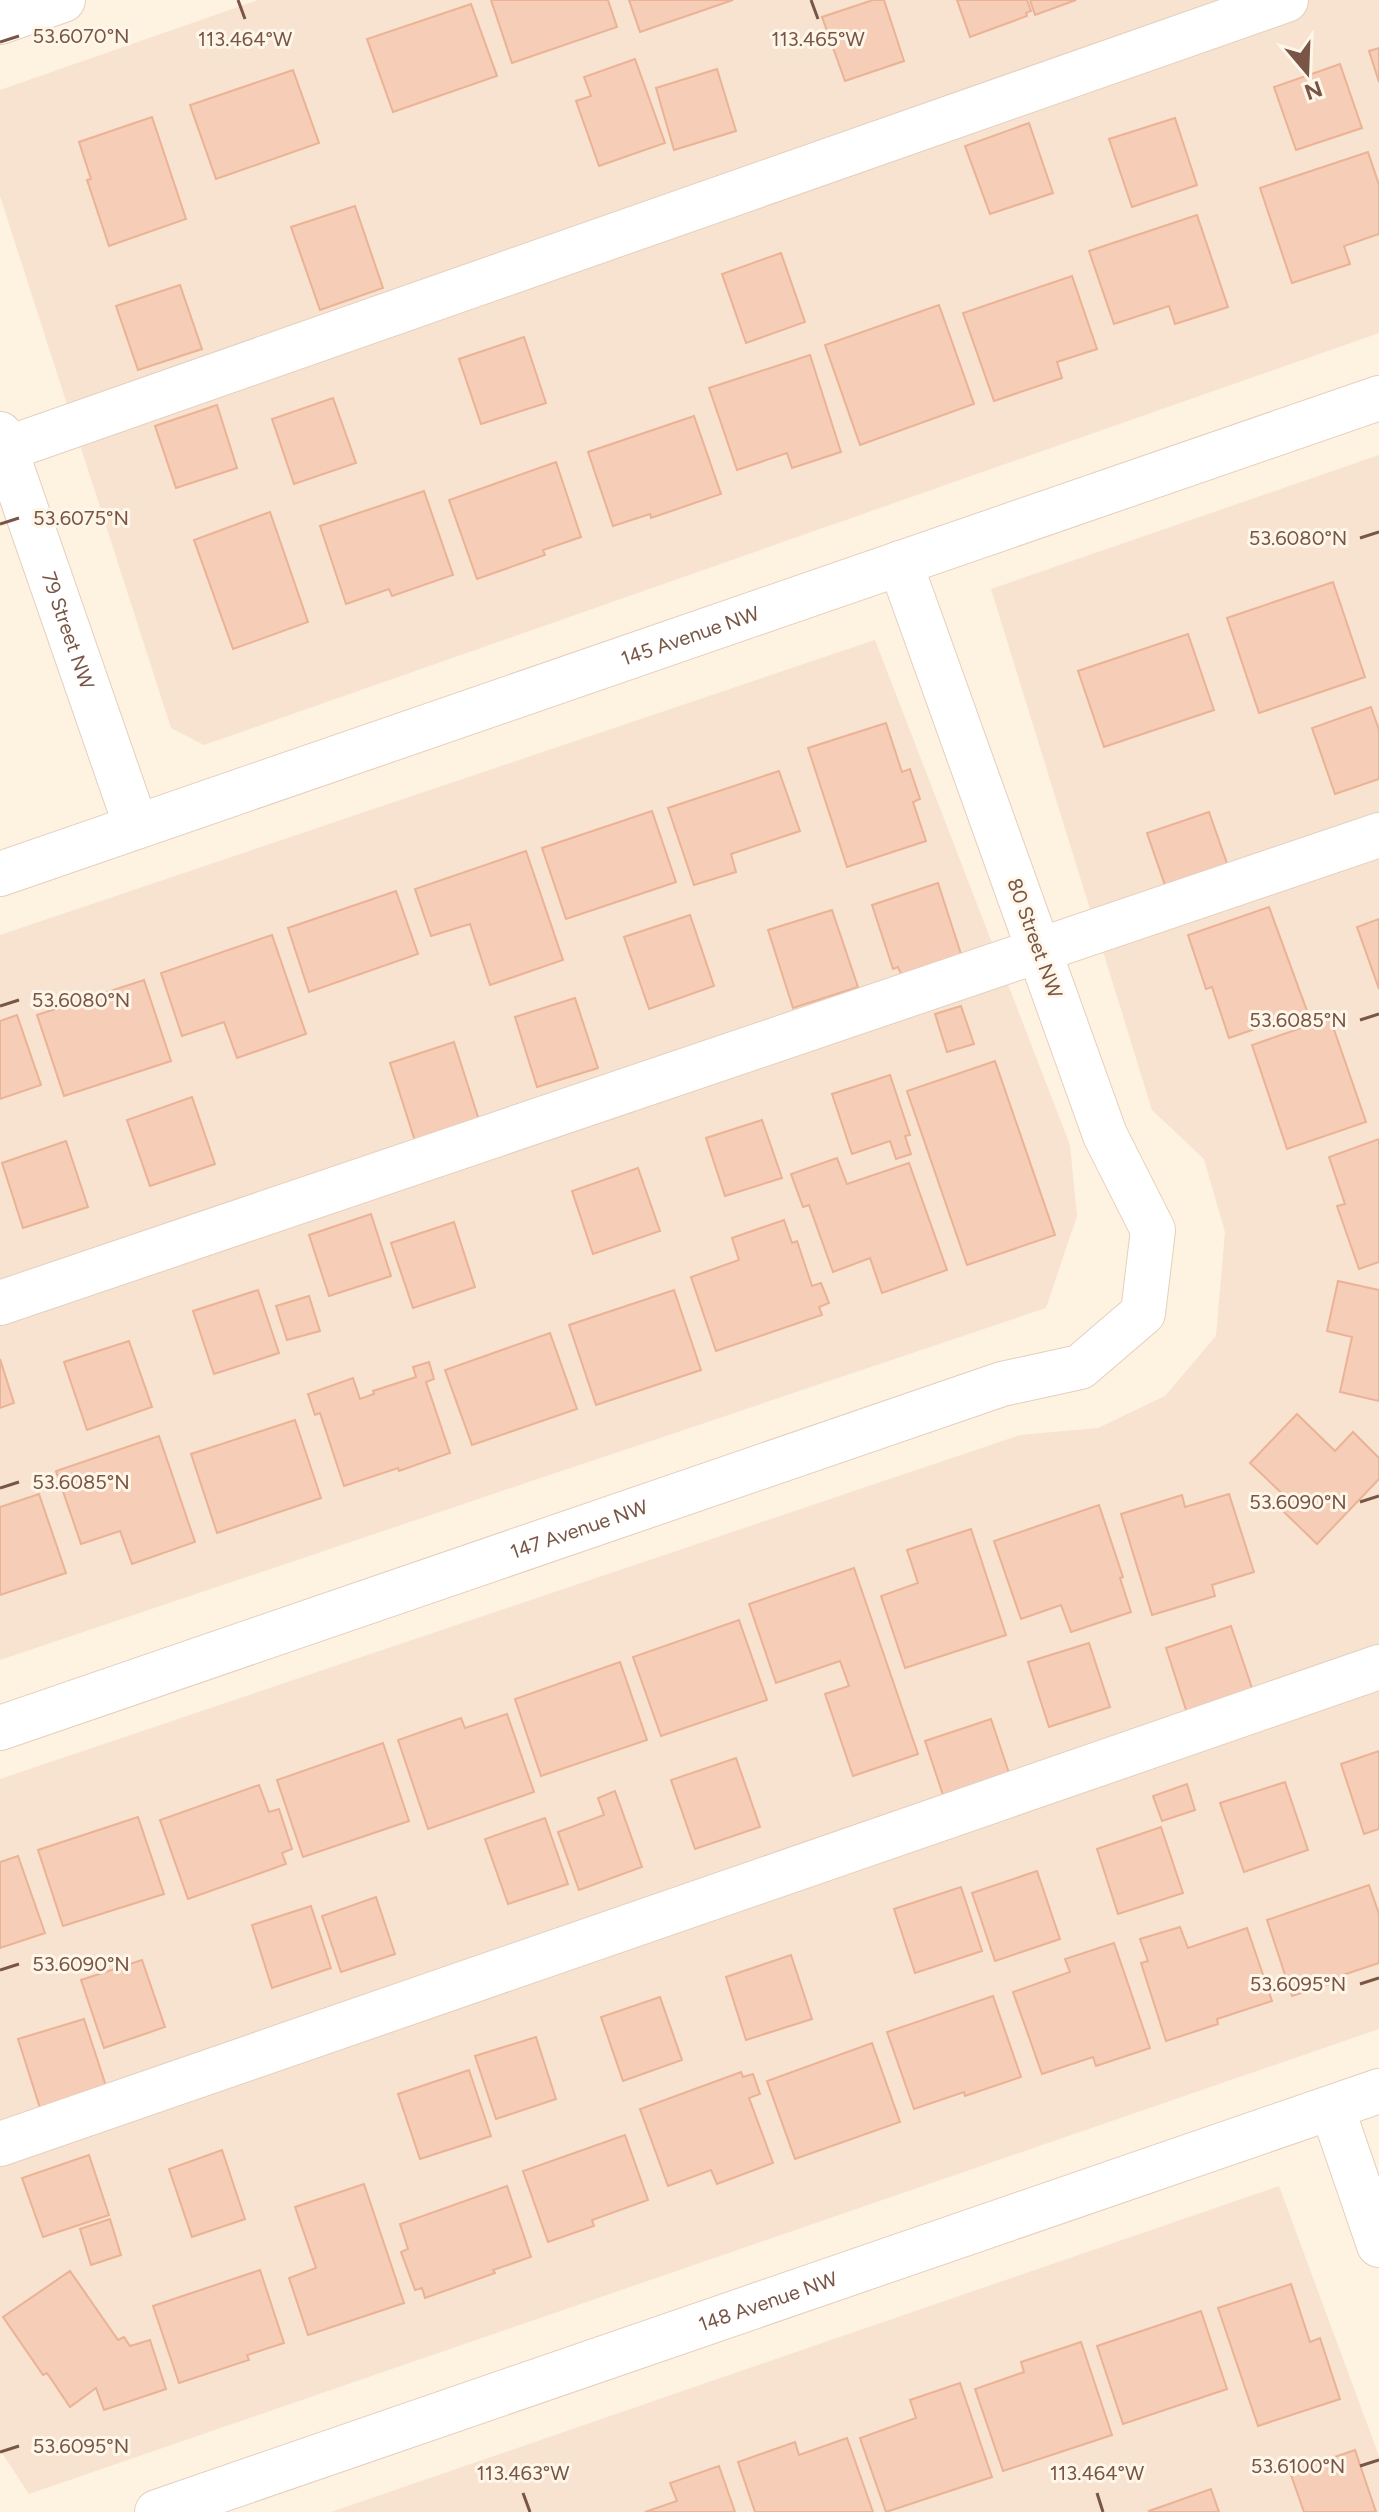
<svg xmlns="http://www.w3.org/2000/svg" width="1379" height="2512" viewBox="0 0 1379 2512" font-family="Figtree,sans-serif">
<rect width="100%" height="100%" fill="#fef2e1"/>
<!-- residential -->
<g fill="#f7e3cf">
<path d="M 258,0 L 1379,0 L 1379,333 L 204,745 L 171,728 L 0,196 L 0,90 Z"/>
<path d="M 1379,455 L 1379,2029 L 29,2494 L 0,2450 L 0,1779 L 1020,1435 L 1098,1428 L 1165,1396 L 1216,1336 L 1225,1232 L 1204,1159 L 1152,1110 L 991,589 Z"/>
<path d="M 875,640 L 1070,1145 L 1077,1216 L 1046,1308 L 0,1660 L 0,935 Z"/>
<path d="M 1279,2186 L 1379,2456 L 1379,2512 L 331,2512 Z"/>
</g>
<!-- building -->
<g fill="#f6cdb6" stroke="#ebb295" stroke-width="2">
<path d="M 491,0 L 608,0 L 617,27 L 512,63 Z"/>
<path d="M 629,0 L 733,0 L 640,32 Z"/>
<path d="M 873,0 L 884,0 L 904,61 L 845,81 L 822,17 Z"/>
<path d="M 957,0 L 1027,0 L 1031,11 L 1026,13 L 1027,16 L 970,37 Z"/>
<path d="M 1030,0 L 1076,0 L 1035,15 Z"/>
<path d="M 471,4 L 497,76 L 393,112 L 367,39 Z"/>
<path d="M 1379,48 L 1379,82 L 1369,51 Z"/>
<path d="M 635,59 L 665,143 L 599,166 L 576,101 L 591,96 L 584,77 Z"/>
<path d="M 1340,64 L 1362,128 L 1296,150 L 1274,87 Z"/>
<path d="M 717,69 L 736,131 L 674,150 L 656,88 Z"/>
<path d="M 293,70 L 319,143 L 216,179 L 190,105 Z"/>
<path d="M 152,117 L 186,219 L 109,246 L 87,180 L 91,179 L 79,142 Z"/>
<path d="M 1175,118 L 1197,185 L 1132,207 L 1109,139 Z"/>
<path d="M 1029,123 L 1053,193 L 990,214 L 965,146 Z"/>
<path d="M 1368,152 L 1379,185 L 1379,234 L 1344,246 L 1350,264 L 1292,283 L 1260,188 Z"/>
<path d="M 355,206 L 383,288 L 320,310 L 291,227 Z"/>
<path d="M 1197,215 L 1228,307 L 1175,324 L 1169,306 L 1114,324 L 1089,251 Z"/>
<path d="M 781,253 L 805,322 L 746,343 L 722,274 Z"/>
<path d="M 1072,276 L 1097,349 L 1057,362 L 1062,378 L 994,401 L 963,313 Z"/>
<path d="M 180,285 L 202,349 L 138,370 L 116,306 Z"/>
<path d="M 939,305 L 974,404 L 860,445 L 825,345 Z"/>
<path d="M 524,337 L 546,403 L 481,424 L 459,359 Z"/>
<path d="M 810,355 L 841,452 L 792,468 L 787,453 L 737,470 L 709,388 Z"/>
<path d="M 333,398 L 356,463 L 294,484 L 272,419 Z"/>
<path d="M 217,405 L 237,468 L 176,488 L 155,426 Z"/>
<path d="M 694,416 L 721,494 L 651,518 L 650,514 L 613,526 L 588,452 Z"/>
<path d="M 556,462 L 581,537 L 543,550 L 545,555 L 477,579 L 449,500 Z"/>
<path d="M 424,491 L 453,575 L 392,596 L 389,589 L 346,604 L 320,526 Z"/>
<path d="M 270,512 L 308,622 L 233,649 L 194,540 Z"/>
<path d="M 1333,582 L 1365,677 L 1259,713 L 1227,618 Z"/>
<path d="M 1188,634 L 1214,710 L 1104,747 L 1078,671 Z"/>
<path d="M 1371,707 L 1379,730 L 1379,779 L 1335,794 L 1312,728 Z"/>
<path d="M 886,723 L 902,772 L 910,769 L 920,799 L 913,802 L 926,841 L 847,867 L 808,748 Z"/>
<path d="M 779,771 L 800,831 L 731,854 L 736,872 L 694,885 L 668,808 Z"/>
<path d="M 652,811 L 676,882 L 566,919 L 542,848 Z"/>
<path d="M 1209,812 L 1230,872 L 1168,894 L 1147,833 Z"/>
<path d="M 526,851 L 563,960 L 490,985 L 470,924 L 431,936 L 415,889 Z"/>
<path d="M 938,883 L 962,957 L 902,976 L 898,967 L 893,969 L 872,905 Z"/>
<path d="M 396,891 L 418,954 L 309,992 L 288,928 Z"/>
<path d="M 1269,907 L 1307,1011 L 1229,1038 L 1212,987 L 1206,989 L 1188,935 Z"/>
<path d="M 832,910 L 858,987 L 793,1008 L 768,930 Z"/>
<path d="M 690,915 L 714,986 L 649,1009 L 624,937 Z"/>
<path d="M 1379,919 L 1379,989 L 1357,927 Z"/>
<path d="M 272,935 L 306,1034 L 237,1058 L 224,1022 L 182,1036 L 161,973 Z"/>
<path d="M 144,980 L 171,1061 L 64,1096 L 37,1015 Z"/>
<path d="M 575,998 L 598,1068 L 537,1087 L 515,1017 Z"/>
<path d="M 961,1006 L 974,1044 L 947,1052 L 935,1014 Z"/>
<path d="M 17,1015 L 41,1085 L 0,1099 L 0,1021 Z"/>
<path d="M 1330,1018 L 1366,1122 L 1287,1149 L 1252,1045 Z"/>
<path d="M 454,1042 L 479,1120 L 415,1141 L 390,1063 Z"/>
<path d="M 995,1061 L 1055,1235 L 967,1265 L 907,1091 Z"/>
<path d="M 890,1075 L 910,1135 L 905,1136 L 911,1154 L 896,1159 L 890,1141 L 852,1154 L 832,1094 Z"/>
<path d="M 192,1097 L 215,1164 L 150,1186 L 127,1120 Z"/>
<path d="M 762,1120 L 782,1178 L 725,1196 L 706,1138 Z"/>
<path d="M 1379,1139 L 1379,1262 L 1359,1269 L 1337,1206 L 1345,1204 L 1329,1157 Z"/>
<path d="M 66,1141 L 88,1207 L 23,1228 L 2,1163 Z"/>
<path d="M 837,1158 L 847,1184 L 909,1163 L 947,1270 L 882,1293 L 870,1258 L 833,1272 L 809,1205 L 803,1207 L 791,1174 Z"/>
<path d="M 638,1168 L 660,1231 L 593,1254 L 572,1191 Z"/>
<path d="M 371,1214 L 391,1276 L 329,1296 L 309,1235 Z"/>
<path d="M 784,1220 L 792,1243 L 797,1241 L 812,1286 L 821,1283 L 829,1303 L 819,1307 L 822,1315 L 716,1351 L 691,1277 L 739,1260 L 732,1238 Z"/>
<path d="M 454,1222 L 475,1287 L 413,1308 L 391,1243 Z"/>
<path d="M 1338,1281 L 1379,1290 L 1379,1401 L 1340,1392 L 1352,1337 L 1327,1331 Z"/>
<path d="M 258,1290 L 279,1353 L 214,1374 L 193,1311 Z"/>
<path d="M 674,1290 L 701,1370 L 596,1405 L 569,1325 Z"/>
<path d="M 309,1296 L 320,1331 L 287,1340 L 276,1306 Z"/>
<path d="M 550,1333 L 577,1409 L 472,1445 L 445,1370 Z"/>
<path d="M 129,1341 L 152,1407 L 87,1430 L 64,1362 Z"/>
<path d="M 0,1359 L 14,1403 L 0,1408 Z"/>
<path d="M 429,1362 L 434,1379 L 426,1382 L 450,1453 L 399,1471 L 398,1468 L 344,1486 L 320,1413 L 315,1415 L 308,1394 L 353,1378 L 360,1399 L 374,1394 L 373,1391 L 416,1377 L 413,1367 Z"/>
<path d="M 1297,1414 L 1335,1451 L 1353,1432 L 1379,1458 L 1379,1479 L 1317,1544 L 1283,1511 L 1292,1503 L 1250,1463 Z"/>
<path d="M 295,1420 L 321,1498 L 217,1533 L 191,1454 Z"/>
<path d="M 159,1436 L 195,1542 L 132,1564 L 120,1531 L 81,1544 L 56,1471 Z"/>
<path d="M 39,1494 L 66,1573 L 0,1595 L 0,1507 Z"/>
<path d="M 1229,1494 L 1254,1572 L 1212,1585 L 1215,1596 L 1152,1615 L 1121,1514 L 1182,1495 L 1185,1507 Z"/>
<path d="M 1099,1505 L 1123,1577 L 1120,1578 L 1131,1612 L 1071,1632 L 1061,1605 L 1021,1619 L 994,1541 Z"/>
<path d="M 971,1529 L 1006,1635 L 905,1668 L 881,1596 L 918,1583 L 907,1550 Z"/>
<path d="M 854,1568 L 918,1754 L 853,1776 L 825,1694 L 849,1686 L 840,1661 L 776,1683 L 749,1604 Z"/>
<path d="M 739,1620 L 767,1700 L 661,1736 L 633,1657 Z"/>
<path d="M 1231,1626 L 1253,1691 L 1187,1713 L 1166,1648 Z"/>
<path d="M 1089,1643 L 1110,1707 L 1049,1727 L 1028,1662 Z"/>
<path d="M 620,1662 L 647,1740 L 541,1776 L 515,1699 Z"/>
<path d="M 507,1714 L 534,1792 L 428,1829 L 398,1740 L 461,1718 L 465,1728 Z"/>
<path d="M 991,1719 L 1011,1779 L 945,1801 L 925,1741 Z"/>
<path d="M 383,1743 L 409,1821 L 303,1857 L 277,1780 Z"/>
<path d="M 1379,1751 L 1379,1829 L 1364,1834 L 1341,1764 Z"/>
<path d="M 736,1758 L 760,1827 L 695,1849 L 671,1780 Z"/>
<path d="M 1285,1782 L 1308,1850 L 1244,1872 L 1220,1803 Z"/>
<path d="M 1187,1784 L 1195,1810 L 1162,1821 L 1153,1796 Z"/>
<path d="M 259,1785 L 269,1812 L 279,1809 L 292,1849 L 282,1853 L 286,1864 L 188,1899 L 160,1820 Z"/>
<path d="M 615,1791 L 642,1867 L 579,1890 L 558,1832 L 604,1815 L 598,1798 Z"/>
<path d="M 138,1817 L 164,1894 L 63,1926 L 38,1850 Z"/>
<path d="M 545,1818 L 568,1884 L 508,1904 L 485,1839 Z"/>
<path d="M 1161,1827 L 1183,1893 L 1118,1914 L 1097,1849 Z"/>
<path d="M 18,1856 L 45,1933 L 0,1948 L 0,1862 Z"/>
<path d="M 1037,1871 L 1060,1939 L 995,1961 L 972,1893 Z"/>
<path d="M 1369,1885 L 1379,1914 L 1379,1963 L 1343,1975 L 1344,1979 L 1292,1996 L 1267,1920 Z"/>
<path d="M 961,1887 L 982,1951 L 915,1973 L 894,1909 Z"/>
<path d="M 376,1897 L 395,1954 L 341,1972 L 322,1916 Z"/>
<path d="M 311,1906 L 331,1968 L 272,1988 L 252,1925 Z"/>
<path d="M 1180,1927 L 1188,1948 L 1247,1928 L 1272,2001 L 1217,2019 L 1218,2024 L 1166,2041 L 1141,1963 L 1148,1961 L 1140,1939 Z"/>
<path d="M 1114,1943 L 1150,2048 L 1096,2066 L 1093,2057 L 1042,2074 L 1013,1992 L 1070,1972 L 1065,1959 Z"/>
<path d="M 791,1955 L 812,2019 L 746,2040 L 726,1977 Z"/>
<path d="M 142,1960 L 165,2027 L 104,2048 L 81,1980 Z"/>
<path d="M 993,1996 L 1021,2077 L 965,2096 L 964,2092 L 914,2109 L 887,2032 Z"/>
<path d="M 660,1997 L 682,2060 L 623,2081 L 601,2017 Z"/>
<path d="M 84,2019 L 106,2086 L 40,2108 L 18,2039 Z"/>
<path d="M 536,2037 L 556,2099 L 496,2119 L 475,2056 Z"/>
<path d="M 872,2043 L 900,2122 L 795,2159 L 767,2081 Z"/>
<path d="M 469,2070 L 491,2136 L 420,2159 L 398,2094 Z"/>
<path d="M 741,2072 L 743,2077 L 753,2074 L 760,2094 L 749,2098 L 773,2163 L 717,2184 L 711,2170 L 668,2186 L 640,2109 Z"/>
<path d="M 625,2135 L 648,2200 L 592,2220 L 594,2226 L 548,2242 L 523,2171 Z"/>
<path d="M 222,2150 L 245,2219 L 192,2237 L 169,2169 Z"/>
<path d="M 89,2155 L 109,2215 L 43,2237 L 22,2178 Z"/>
<path d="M 364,2184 L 404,2303 L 308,2335 L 289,2278 L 316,2268 L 295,2207 Z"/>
<path d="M 507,2186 L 531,2257 L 493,2270 L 495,2273 L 425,2298 L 422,2288 L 415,2290 L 401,2252 L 408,2249 L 400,2224 Z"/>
<path d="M 110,2219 L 121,2255 L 91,2265 L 80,2229 Z"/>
<path d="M 260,2270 L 284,2343 L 247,2355 L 249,2360 L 179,2383 L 153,2306 Z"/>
<path d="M 70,2271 L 118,2340 L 124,2337 L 130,2346 L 150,2340 L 166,2389 L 104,2410 L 96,2388 L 70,2407 L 47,2373 L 43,2375 L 3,2317 Z"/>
<path d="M 1291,2284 L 1310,2342 L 1320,2338 L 1340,2399 L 1258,2426 L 1218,2308 Z"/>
<path d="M 1201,2311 L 1227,2389 L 1123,2424 L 1097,2346 Z"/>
<path d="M 1081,2342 L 1112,2435 L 1003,2471 L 975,2389 L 1024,2372 L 1021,2362 Z"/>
<path d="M 960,2383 L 992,2477 L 886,2512 L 860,2438 L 916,2418 L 910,2400 Z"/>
<path d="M 847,2438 L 873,2512 L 755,2512 L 738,2462 L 795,2442 L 799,2455 Z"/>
<path d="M 1355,2450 L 1376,2512 L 1304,2512 L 1290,2472 Z"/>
<path d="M 719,2466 L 735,2512 L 645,2512 L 677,2501 L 670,2483 Z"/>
<path d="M 1211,2489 L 1219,2512 L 1150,2512 L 1149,2511 Z"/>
</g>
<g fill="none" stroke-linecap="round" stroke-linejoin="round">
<defs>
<g id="minor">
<path d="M 0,22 L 63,0"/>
<path id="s1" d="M 0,434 L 136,826"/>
<path d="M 0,451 L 1286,0"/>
<path id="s2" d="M 0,874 L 1379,398"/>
<path d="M 0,1303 L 1379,835"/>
<path id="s3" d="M 0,1728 L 1002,1384 L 1080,1367 L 1143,1313 L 1153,1230 L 1105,1135 L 900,563"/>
<path d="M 1332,2108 L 1379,2245"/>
<path d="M 0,2144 L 1379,1667"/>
<path id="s4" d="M 157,2512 L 1379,2091"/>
</g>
</defs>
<!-- minor casing -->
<use href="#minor" stroke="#e5cfbe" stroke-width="46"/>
<!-- minor -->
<use href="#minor" stroke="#fff" stroke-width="44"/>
</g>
<!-- ticks -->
<path fill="none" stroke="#785545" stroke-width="3" d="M 238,0 L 245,19M 811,0 L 818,19M 0,42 L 19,36M 0,524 L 19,518M 1360,538 L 1379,532M 0,1006 L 19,1000M 1360,1020 L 1379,1014M 0,1488 L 19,1482M 1360,1502 L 1379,1496M 0,1970 L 19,1964M 1360,1984 L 1379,1978M 0,2452 L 19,2446M 1360,2466 L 1379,2460M 523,2493 L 530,2512M 1097,2493 L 1103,2512"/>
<g text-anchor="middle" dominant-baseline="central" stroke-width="6" stroke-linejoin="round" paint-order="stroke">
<!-- street labels -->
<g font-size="20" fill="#785545" stroke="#fff6ea">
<text stroke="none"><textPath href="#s1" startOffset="208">79 Street NW</textPath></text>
<text stroke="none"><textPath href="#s2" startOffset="730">145 Avenue NW</textPath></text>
<text transform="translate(1035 938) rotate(70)">80 Street NW</text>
<text stroke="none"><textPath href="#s3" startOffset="612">147 Avenue NW</textPath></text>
<text stroke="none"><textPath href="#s4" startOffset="646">148 Avenue NW</textPath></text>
</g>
</g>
<g font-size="20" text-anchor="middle" fill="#785545" stroke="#fff6ea" stroke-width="6" stroke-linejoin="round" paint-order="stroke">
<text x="81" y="43">53.6070°N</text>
<text x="245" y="46">113.464°W</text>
<text x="818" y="46">113.465°W</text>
<text x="81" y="525">53.6075°N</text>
<text x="1298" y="545">53.6080°N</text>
<text x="81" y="1007">53.6080°N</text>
<text x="1298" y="1027">53.6085°N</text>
<text x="81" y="1489">53.6085°N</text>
<text x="1298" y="1509">53.6090°N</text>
<text x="81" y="1971">53.6090°N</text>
<text x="1298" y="1991">53.6095°N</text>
<text x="81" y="2453">53.6095°N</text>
<text x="1298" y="2473">53.6100°N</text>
<text x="523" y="2480">113.463°W</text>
<text x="1097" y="2480">113.464°W</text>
</g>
<!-- north arrow -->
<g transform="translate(1307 72) rotate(161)" stroke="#fff6ea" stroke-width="6" paint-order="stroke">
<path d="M0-6L14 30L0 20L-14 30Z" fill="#785545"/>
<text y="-12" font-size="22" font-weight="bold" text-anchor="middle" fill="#785545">N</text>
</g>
</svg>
